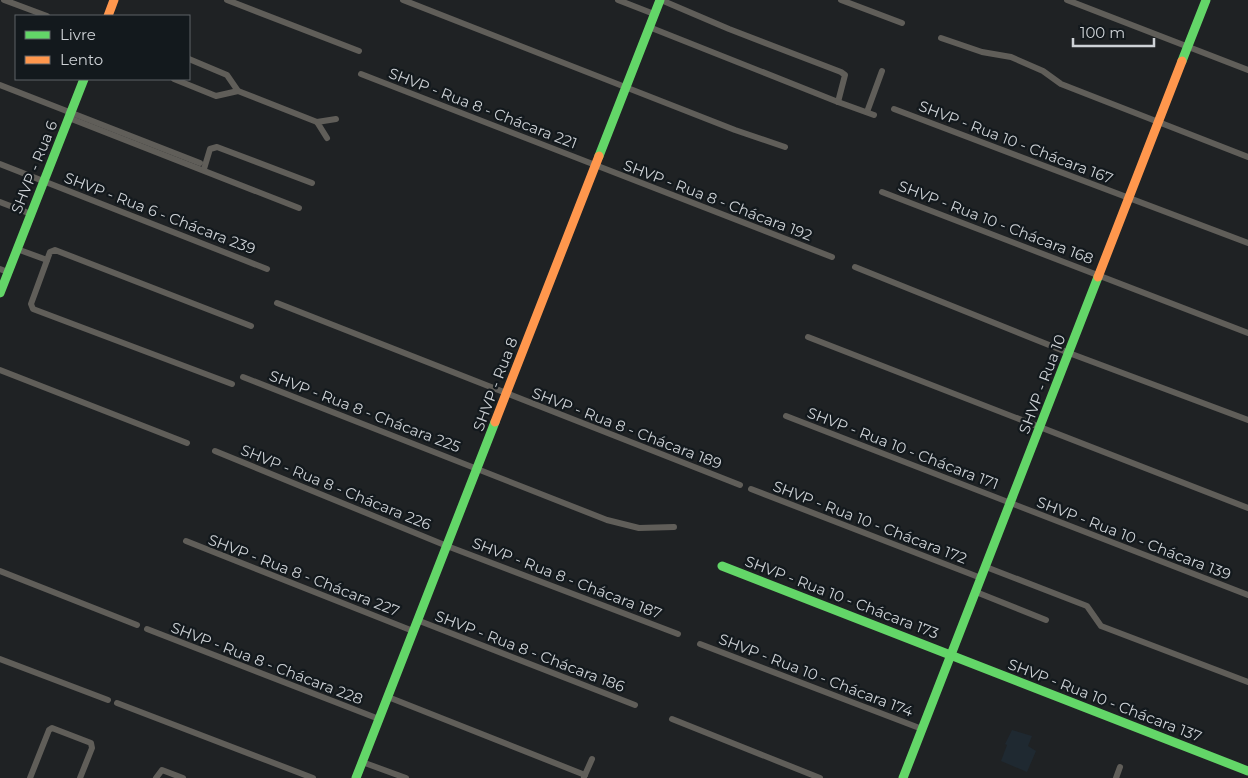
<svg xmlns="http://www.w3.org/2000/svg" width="1248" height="778" viewBox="0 0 1248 778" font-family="Montserrat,sans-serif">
<rect width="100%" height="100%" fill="#1f2224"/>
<!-- built -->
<path fill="#1f2931" d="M 1012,730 L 1032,736 L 1028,746 L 1036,751 L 1027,772 L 1001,761 L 1007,745 L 1005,744 Z"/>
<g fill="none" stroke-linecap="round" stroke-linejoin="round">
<!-- street -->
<g stroke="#605e59" stroke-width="6">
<path d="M 4,0 L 47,16"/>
<path d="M 227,0 L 359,51"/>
<path d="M 403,0 L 735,130 L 785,147"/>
<path d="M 618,0 L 654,14"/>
<path d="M 841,0 L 902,23"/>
<path d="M 1067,0 L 1248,70"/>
<path d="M 649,27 L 838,102 L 845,75 L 841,72 L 729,29 L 661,0"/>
<path d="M 941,38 L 982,52 L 1011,57 L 1043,71 L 1061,84 L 1248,157"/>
<path d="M 189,59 L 227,75 L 238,91 L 317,122"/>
<path d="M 361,74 L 832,257"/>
<path d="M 174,79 L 216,96 L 238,91"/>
<path d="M 0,85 L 200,163"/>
<path d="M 838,102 L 874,115"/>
<path d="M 894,109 L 1248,243"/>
<path d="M 867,112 L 882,71"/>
<path d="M 69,118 L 299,208"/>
<path d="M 327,138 L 317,122 L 336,119"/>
<path d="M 0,164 L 267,269"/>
<path d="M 204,169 L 210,149 L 217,147 L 312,183"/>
<path d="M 882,192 L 1248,333"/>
<path d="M 0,202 L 31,214"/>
<path d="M 17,249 L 47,260"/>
<path d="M 855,267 L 1069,353 L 1248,420"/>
<path d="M 0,269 L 8,272"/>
<path d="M 277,303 L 740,485"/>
<path d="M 808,337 L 1248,508"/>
<path d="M 0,370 L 187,443"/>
<path d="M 243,377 L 607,520 L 639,528 L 674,527"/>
<path d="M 232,384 L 33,309 L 31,304 L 50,252 L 55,250 L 251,326"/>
<path d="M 786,416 L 1248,595"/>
<path d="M 215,451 L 447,546 L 678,634"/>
<path d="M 751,489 L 981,578"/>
<path d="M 186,541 L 413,631"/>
<path d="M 986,567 L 1087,606 L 1101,626 L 1248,682"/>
<path d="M 0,571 L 137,625"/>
<path d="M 976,592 L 1046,620"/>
<path d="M 417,620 L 635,705"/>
<path d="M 147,629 L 379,719"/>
<path d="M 700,644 L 922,729"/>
<path d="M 0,659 L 108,700"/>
<path d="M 388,697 L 585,775"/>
<path d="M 117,703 L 313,778"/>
<path d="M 672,719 L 820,778"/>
<path d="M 362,762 L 406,778"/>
<path d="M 584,777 L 592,759"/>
<path d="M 30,778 L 49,730 L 52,728 L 91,743 L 92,748 L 80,778"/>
<path d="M 156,778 L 162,770 L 183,778"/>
<path d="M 1116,778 L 1120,767"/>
</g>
<!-- fast -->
<g stroke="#63d668" stroke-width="9">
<path d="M 1182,61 L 1206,0"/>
<path d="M 599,156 L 660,0"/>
<path d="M 0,293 L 84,79"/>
<path d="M 722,566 L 1248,771"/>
<path d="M 356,778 L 495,422"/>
<path d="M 903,778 L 1098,277"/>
</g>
<!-- slow -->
<g stroke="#ff974d" stroke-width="9">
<path d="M 108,16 L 114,0"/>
<path d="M 1098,277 L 1182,61"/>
<path d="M 495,422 L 599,156"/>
</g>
</g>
<g text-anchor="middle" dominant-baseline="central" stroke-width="4.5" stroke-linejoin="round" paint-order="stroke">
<!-- street labels -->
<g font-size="15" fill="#ced2d6" stroke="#13191d">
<text transform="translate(483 108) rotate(21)">SHVP - Rua 8 - Chácara 221</text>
<text transform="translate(1016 142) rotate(21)">SHVP - Rua 10 - Chácara 167</text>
<text transform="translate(34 167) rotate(-68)">SHVP - Rua 6</text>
<text transform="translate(718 200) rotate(21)">SHVP - Rua 8 - Chácara 192</text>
<text transform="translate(160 213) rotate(21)">SHVP - Rua 6 - Chácara 239</text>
<text transform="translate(996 222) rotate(21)">SHVP - Rua 10 - Chácara 168</text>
<text transform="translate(495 384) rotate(-69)">SHVP - Rua 8</text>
<text transform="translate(1042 384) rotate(-69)">SHVP - Rua 10</text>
<text transform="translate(365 411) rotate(21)">SHVP - Rua 8 - Chácara 225</text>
<text transform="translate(627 428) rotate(21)">SHVP - Rua 8 - Chácara 189</text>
<text transform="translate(903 448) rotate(21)">SHVP - Rua 10 - Chácara 171</text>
<text transform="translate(336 487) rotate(22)">SHVP - Rua 8 - Chácara 226</text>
<text transform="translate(870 522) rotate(21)">SHVP - Rua 10 - Chácara 172</text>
<text transform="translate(1134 538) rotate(21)">SHVP - Rua 10 - Chácara 139</text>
<text transform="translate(304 575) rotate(21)">SHVP - Rua 8 - Chácara 227</text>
<text transform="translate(567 578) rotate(21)">SHVP - Rua 8 - Chácara 187</text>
<text transform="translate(842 597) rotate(21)">SHVP - Rua 10 - Chácara 173</text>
<text transform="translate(530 651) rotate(21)">SHVP - Rua 8 - Chácara 186</text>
<text transform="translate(267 663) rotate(21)">SHVP - Rua 8 - Chácara 228</text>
<text transform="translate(816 675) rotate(21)">SHVP - Rua 10 - Chácara 174</text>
<text transform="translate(1105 700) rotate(21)">SHVP - Rua 10 - Chácara 137</text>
</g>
</g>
<!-- legend -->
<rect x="15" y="15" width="175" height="65" fill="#13191d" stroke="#5e6367"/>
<rect x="25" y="31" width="25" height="8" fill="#63d668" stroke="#5e6367"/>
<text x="60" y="40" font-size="15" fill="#ced2d6">Livre</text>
<rect x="25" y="56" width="25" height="8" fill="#ff974d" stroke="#5e6367"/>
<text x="60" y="65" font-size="15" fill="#ced2d6">Lento</text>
<!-- scale -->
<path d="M1073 38v8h81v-8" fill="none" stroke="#ced2d6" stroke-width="2.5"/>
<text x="1080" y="38" font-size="15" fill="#ced2d6" stroke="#13191d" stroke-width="4" paint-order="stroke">100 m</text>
</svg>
